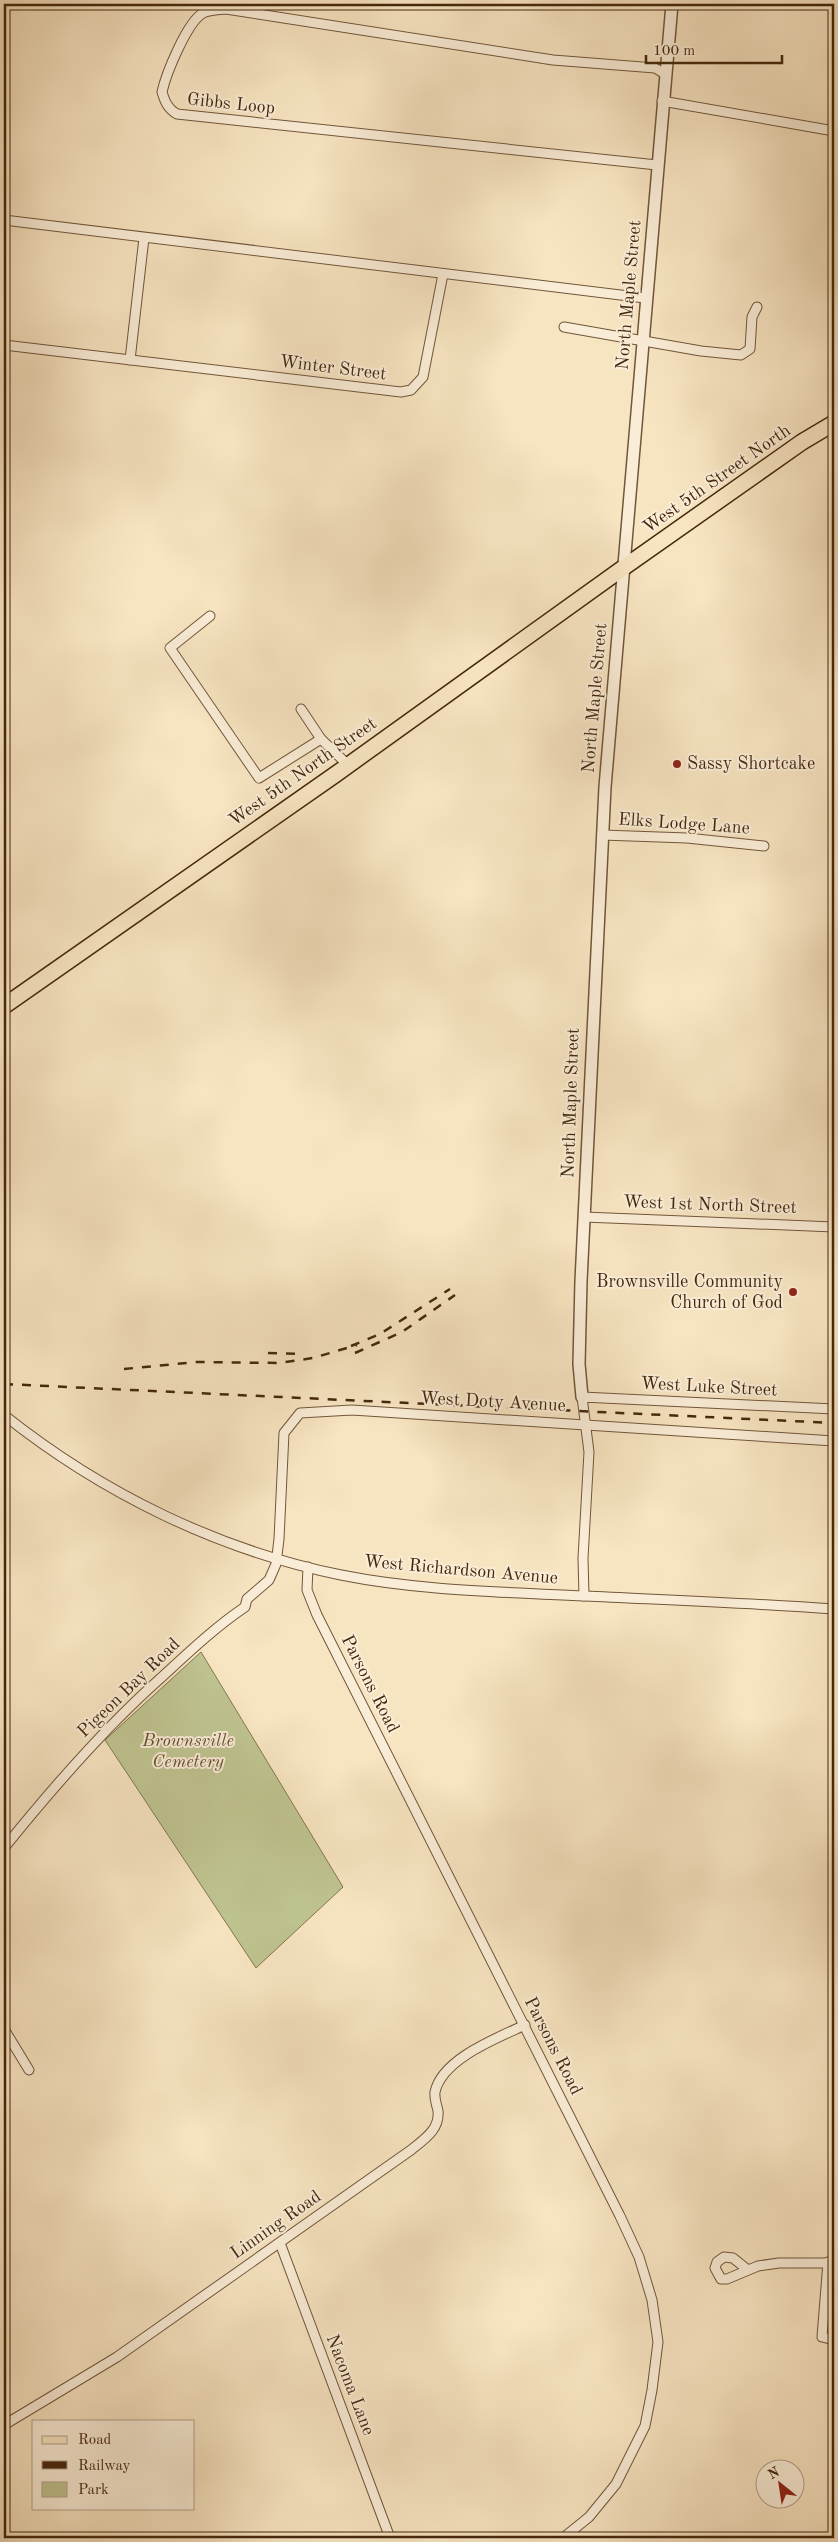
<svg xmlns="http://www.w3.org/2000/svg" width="838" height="2542" viewBox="0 0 838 2542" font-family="'Old Standard TT',serif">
<rect width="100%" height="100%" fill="#f7e4c1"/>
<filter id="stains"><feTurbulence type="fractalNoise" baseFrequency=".004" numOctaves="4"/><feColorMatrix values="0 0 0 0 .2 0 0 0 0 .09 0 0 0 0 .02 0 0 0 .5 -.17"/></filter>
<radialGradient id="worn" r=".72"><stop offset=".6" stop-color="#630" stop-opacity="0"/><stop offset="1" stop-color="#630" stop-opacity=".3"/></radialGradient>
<!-- green -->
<path fill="#bfc491" stroke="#82764f" d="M 201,1652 L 343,1887 L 256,1968 L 105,1740 Z"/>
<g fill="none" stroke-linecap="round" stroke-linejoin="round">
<defs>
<g id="minor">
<path d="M 662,101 L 834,131"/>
<path d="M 657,165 L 177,114 C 168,109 165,102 162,92 C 166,74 187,22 203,13 C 210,10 218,10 226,9 L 553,60 L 655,68 L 665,74"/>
<path d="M 4,220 L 645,298"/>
<path d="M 564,327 L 701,351 L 741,355 L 750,349 L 752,317 L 757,307"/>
<path d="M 4,345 L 401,392 L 411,390 L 423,377 L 443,274"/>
<path d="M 130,360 L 144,238"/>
<path d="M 210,616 L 170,648 L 259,778 L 321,739"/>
<path d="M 301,709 L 321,739 L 348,765"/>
<path d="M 602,835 L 687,838 L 764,846"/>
<path d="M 584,1217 L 834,1227"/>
<path d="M 4,1415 C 102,1493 218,1550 341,1575 C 421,1591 504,1592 585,1596 C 668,1600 751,1603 834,1609"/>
<path d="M 308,1567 L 307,1590 L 317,1615 L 620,2216 L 639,2257 L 652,2300 L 658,2342 L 652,2390 L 645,2426 L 616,2484 L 589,2517 L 563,2538"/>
<path d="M 584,1596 L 583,1558 L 589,1452 L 582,1397 L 834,1409"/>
<path d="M 4,1848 C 50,1791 98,1735 153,1685 C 183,1658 211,1630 245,1607 L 247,1599 L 269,1580 L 276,1564 L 279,1539 L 284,1433 L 300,1413 L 352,1410 L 834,1441"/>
<path d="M 4,2029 L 29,2070"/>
<path d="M 280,2243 L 390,2538"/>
<path d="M 828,2262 L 822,2337 L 834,2340"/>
<path d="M 748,2270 L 733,2258 L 724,2257 L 717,2262 L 715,2268 L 721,2279 L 727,2279 L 758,2266 L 779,2263 L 834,2263"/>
<path d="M 4,2425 L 117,2357 L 411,2150 C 423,2140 440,2130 438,2111 C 437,2105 434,2099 435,2092 C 442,2059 497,2038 525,2025"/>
</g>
<path id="tertiary" d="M 582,1397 L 579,1364 L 581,1281 L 605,787 L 672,4"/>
<path id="primary" d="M 4,1006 L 336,774 L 623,568 L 802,442 L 834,423"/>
</defs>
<!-- minor casing -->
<use href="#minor" stroke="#72563a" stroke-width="11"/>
<!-- tertiary casing -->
<use href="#tertiary" stroke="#72563a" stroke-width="14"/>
<!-- primary casing -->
<use href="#primary" stroke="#45270d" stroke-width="18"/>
<!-- minor -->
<use href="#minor" stroke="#faedd7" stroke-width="9"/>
<!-- tertiary -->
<use href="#tertiary" stroke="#faedd7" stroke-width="11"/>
<!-- primary -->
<use href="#primary" stroke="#f7e4c1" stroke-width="15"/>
<!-- rail -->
<g stroke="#45270d" stroke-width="2.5" stroke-dasharray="9 9" stroke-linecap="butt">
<path d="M 351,1346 L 380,1334 L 450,1289"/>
<path d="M 268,1353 L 304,1354"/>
<path d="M 355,1353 L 402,1332 L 455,1295"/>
<path d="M 124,1369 L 196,1362 L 279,1363 L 313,1358 L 357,1345"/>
<path d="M 4,1384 L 834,1423"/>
</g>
</g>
<!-- markers -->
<g fill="#8f2418" stroke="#faedd7" stroke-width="2">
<circle cx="677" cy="764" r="5"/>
<circle cx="793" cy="1292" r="5"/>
</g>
<g text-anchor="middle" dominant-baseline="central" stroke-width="4" stroke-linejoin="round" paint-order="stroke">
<!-- street labels -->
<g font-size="18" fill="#45270d" stroke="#faedd7">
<text transform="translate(231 104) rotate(6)">Gibbs Loop</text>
<text transform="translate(629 295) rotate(-85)">North Maple Street</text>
<text transform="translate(333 368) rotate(7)">Winter Street</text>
<text transform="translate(717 479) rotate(-35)">West 5th Street North</text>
<text transform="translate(595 698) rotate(-85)">North Maple Street</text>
<text transform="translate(303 772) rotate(-35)">West 5th North Street</text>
<text transform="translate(684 824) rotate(4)">Elks Lodge Lane</text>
<text transform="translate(571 1103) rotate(-88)">North Maple Street</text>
<text transform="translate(710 1205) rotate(2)">West 1st North Street</text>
<text transform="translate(709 1387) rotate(3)">West Luke Street</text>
<text transform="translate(493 1402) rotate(3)">West Doty Avenue</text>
<text transform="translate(461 1570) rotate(5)">West Richardson Avenue</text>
<text transform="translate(370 1684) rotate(63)">Parsons Road</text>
<text transform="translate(129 1688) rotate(-44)">Pigeon Bay Road</text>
<text transform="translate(553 2046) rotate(63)">Parsons Road</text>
<text transform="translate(276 2225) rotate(-35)">Linning Road</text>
<text transform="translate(350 2385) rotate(69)">Nacoma Lane</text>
</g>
<!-- poi labels -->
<g font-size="18" fill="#45270d" stroke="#faedd7" text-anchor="start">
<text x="687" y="764">Sassy Shortcake</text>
<text x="783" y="1282" text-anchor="end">Brownsville Community<tspan x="783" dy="21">Church of God</tspan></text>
</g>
<!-- park labels -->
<g font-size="18" font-style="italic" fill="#644e2e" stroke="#faedd7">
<text x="188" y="1741">Brownsville<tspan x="188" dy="21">Cemetery</tspan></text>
</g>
</g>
<!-- margin -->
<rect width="838" height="2542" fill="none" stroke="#f7e4c1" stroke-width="20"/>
<rect x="5" y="5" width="828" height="2532" fill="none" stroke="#45270d" stroke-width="2.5"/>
<rect x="10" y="10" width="818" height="2522" fill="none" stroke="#45270d"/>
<!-- legend -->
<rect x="32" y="2420" width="162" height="90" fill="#faedd7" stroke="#b29e86"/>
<rect x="42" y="2436" width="25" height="8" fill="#f7e4c1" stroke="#b29e86"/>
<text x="78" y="2444" font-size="15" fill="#45270d">Road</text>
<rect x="42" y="2461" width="25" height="8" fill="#45270d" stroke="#b29e86"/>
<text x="78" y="2470" font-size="15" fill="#45270d">Railway</text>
<rect x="42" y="2482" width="25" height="15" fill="#bfc491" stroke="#b29e86"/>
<text x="78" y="2494" font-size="15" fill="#45270d">Park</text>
<!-- north arrow -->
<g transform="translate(780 2484) rotate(330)"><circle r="24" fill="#faedd7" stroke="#b29e86"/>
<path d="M0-4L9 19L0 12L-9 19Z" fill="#8f2418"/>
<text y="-8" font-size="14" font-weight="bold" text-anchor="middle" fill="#45270d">N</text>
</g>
<!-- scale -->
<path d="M646 55v8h136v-8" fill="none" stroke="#45270d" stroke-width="2.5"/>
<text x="653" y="55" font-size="15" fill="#45270d" stroke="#faedd7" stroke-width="4" paint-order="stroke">100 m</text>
<rect width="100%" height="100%" filter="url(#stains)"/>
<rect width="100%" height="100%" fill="url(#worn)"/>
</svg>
